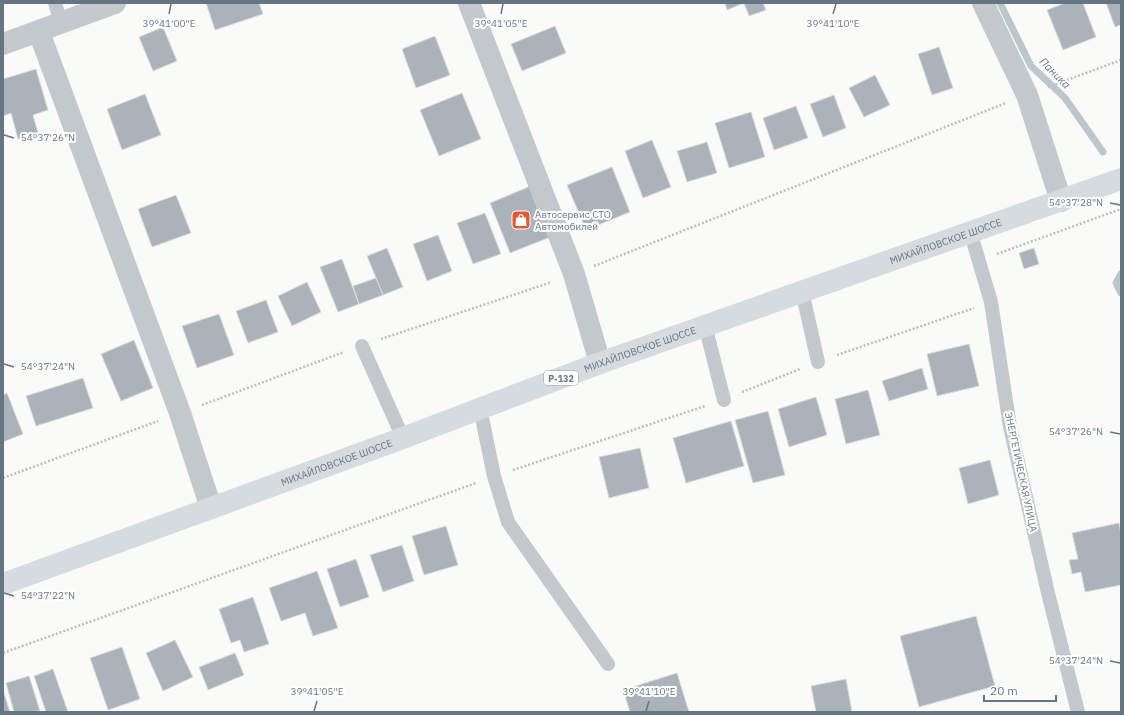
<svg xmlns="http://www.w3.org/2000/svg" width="1124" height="715" viewBox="0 0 1124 715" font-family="'IBM Plex Sans',sans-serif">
<rect width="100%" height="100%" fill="#fafaf8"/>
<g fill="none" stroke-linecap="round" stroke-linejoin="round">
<!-- stream -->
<g stroke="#bbc7cb" stroke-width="7">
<path d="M 1000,3 L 1031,66 L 1065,98 L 1103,152"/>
<path d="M 1121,274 L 1116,283 L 1121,293"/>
</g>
</g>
<!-- building -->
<g fill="#aab3b9" stroke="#dcdcda">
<path d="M 206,3 L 259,3 L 263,14 L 215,30 Z"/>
<path d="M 725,3 L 763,3 L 766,10 L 749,16 L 744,3 L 727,10 Z"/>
<path d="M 1065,3 L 1083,3 L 1096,37 L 1063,50 L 1047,10 Z"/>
<path d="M 1106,3 L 1121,3 L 1121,25 L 1115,27 Z"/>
<path d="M 555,26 L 566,53 L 522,71 L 511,44 Z"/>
<path d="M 163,27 L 177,61 L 153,71 L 139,37 Z"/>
<path d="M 435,36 L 450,75 L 416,88 L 402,49 Z"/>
<path d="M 939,47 L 953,88 L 932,95 L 918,54 Z"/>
<path d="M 36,69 L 48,110 L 33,115 L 38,133 L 18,139 L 11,113 L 3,116 L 3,79 Z"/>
<path d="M 875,75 L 890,105 L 864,117 L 849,88 Z"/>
<path d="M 462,93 L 481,139 L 439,156 L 420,110 Z"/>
<path d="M 145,94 L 161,135 L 122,150 L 107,109 Z"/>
<path d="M 834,95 L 846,128 L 823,137 L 810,104 Z"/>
<path d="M 796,106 L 808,138 L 774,150 L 763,118 Z"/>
<path d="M 751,112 L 765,157 L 729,168 L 715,123 Z"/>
<path d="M 652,140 L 671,187 L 643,198 L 625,151 Z"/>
<path d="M 707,142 L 717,173 L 687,182 L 677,151 Z"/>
<path d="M 612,167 L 630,212 L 586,230 L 567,185 Z"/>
<path d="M 533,185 L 553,236 L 510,253 L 490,203 Z"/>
<path d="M 176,195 L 191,233 L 152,247 L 138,209 Z"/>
<path d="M 485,213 L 501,254 L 473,264 L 457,223 Z"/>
<path d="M 438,235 L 452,271 L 427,281 L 413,244 Z"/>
<path d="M 387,248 L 403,287 L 383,295 L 367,256 Z"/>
<path d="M 1034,248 L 1039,264 L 1024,269 L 1019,253 Z"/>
<path d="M 342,259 L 359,304 L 338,312 L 320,267 Z"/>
<path d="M 376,278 L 383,295 L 359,304 L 353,286 Z"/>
<path d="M 307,282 L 321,312 L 292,326 L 278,296 Z"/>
<path d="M 266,300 L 278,332 L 248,343 L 236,311 Z"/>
<path d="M 219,314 L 234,355 L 197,368 L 182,326 Z"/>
<path d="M 134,340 L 153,388 L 121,401 L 101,354 Z"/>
<path d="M 969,344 L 979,386 L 937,396 L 927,354 Z"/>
<path d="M 922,368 L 928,389 L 889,401 L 882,381 Z"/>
<path d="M 83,378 L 93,408 L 36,426 L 26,396 Z"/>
<path d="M 868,390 L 880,435 L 846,444 L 835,399 Z"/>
<path d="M 7,393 L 23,434 L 3,442 L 3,395 Z"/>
<path d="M 816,397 L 827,435 L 789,447 L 778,409 Z"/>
<path d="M 768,411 L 785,475 L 753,483 L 735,420 Z"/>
<path d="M 731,421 L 744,466 L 686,483 L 673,438 Z"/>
<path d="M 640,448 L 649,488 L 609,498 L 599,457 Z"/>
<path d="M 990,460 L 999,495 L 968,504 L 959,468 Z"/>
<path d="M 1119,523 L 1121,534 L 1121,585 L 1085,592 L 1081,572 L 1072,574 L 1069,560 L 1078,559 L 1072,533 Z"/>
<path d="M 446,526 L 458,565 L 424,575 L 412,536 Z"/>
<path d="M 402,545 L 414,581 L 383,592 L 370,555 Z"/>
<path d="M 356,559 L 369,597 L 340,607 L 327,569 Z"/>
<path d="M 317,571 L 338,628 L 313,636 L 305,613 L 281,621 L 269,588 Z"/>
<path d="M 253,597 L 269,644 L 244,652 L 240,640 L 231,643 L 219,609 Z"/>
<path d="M 976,616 L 995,686 L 919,707 L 900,636 Z"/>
<path d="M 175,640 L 193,677 L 163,691 L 146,653 Z"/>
<path d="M 122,647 L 140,699 L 108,710 L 90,658 Z"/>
<path d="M 235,653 L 244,675 L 208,690 L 199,667 Z"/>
<path d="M 53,669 L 68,712 L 46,712 L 34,676 Z"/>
<path d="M 677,673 L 689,712 L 630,712 L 623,690 Z"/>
<path d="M 29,676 L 40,711 L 14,712 L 6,683 Z"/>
<path d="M 846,679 L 852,712 L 816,712 L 811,686 Z"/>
<path d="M 3,690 L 10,712 L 3,712 Z"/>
</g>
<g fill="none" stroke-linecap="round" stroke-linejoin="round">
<!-- path -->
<g stroke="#bbbfc2" stroke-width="2.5" stroke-dasharray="2 2" stroke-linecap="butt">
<path d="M 1048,87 L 1121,60"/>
<path d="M 997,254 L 1121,209"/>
<path d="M 594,266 L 1006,103"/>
<path d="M 381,339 L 552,282"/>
<path d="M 837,355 L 974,308"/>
<path d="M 742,392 L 800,369"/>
<path d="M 202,405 L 344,352"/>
<path d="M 513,470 L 705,406"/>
<path d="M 3,478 L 158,421"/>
<path d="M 3,653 L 476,483"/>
</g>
<!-- service -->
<g stroke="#c3c8cc" stroke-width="14">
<path d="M 55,3 L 61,23"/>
<path d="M 970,231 L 991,302 L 1010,427 L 1048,593 L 1078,712"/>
<path d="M 802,291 L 818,362"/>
<path d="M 705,325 L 724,400"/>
<path d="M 362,346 L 403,438"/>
<path d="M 480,408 L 494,476 L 508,522 L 608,664"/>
</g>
<!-- minor -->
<g stroke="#c3c8cc" stroke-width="22">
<path d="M 469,3 L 574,274 L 600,363"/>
<path d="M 983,3 L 1027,95 L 1061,201"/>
<path d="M 39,32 L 180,413 L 211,508"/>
<path d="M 3,44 L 115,3"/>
</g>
<!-- primary -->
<path stroke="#d6dbdf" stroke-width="22" id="s1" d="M 3,584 L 403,438 L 600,363 L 1121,179"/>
</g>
<!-- ticks -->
<path fill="none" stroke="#657683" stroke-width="1.5" d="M 169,14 L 171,4M 501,14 L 503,4M 833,14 L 836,4M 4,135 L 14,138M 1110,203 L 1120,205M 4,364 L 14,367M 1110,432 L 1120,434M 4,593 L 14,596M 1110,661 L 1120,663M 314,711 L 317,701M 646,711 L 649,701"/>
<!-- icons -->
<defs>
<symbol id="shop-square" viewBox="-11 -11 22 22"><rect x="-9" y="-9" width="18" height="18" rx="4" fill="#e4572e" stroke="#fff"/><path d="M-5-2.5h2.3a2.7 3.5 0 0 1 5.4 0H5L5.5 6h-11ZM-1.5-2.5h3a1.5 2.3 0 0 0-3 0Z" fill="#fff"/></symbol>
</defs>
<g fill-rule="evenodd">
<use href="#shop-square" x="510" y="209" width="22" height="22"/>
</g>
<g text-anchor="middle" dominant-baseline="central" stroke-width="4" stroke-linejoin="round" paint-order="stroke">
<!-- shield labels -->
<rect fill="#fff" stroke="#939fa8" stroke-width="1" x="544" y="371" width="34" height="14" rx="3"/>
<g font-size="9" font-weight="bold" fill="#657683">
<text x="561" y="378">Р-132</text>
</g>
<!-- poi labels -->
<g font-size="10" fill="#657683" stroke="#fff" text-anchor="start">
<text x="535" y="214">Автосервис СТО<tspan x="535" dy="12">Автомобилей</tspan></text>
</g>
<!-- street labels -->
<g font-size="10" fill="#657683" stroke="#fff">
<text stroke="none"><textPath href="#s1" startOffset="1003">МИХАЙЛОВСКОЕ ШОССЕ</textPath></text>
<text stroke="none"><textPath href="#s1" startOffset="679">МИХАЙЛОВСКОЕ ШОССЕ</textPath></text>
<text stroke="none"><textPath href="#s1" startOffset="355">МИХАЙЛОВСКОЕ ШОССЕ</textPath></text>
<text transform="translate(1021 472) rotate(78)">ЭНЕРГЕТИЧЕСКАЯ УЛИЦА</text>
</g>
<!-- water labels -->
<g font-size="11" font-style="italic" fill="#60757c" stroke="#fff">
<text transform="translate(1055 73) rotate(45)">Паника</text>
</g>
</g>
<g font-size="10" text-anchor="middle" fill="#657683" stroke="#fff" stroke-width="4" stroke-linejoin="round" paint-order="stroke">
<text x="169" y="27">39°41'00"E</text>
<text x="501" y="27">39°41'05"E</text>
<text x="833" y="27">39°41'10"E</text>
<text x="48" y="141">54°37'26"N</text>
<text x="1076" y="206">54°37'28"N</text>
<text x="48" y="370">54°37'24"N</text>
<text x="1076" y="435">54°37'26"N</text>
<text x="48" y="599">54°37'22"N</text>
<text x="1076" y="664">54°37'24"N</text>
<text x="317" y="695">39°41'05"E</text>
<text x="649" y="695">39°41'10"E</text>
</g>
<!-- border -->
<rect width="1124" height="715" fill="none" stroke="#657683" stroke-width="8"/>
<!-- scale -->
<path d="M984 695v6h72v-6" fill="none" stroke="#657683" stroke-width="2"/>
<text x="990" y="695" font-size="12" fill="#657683" stroke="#ffffff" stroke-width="3" paint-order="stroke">20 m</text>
</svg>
